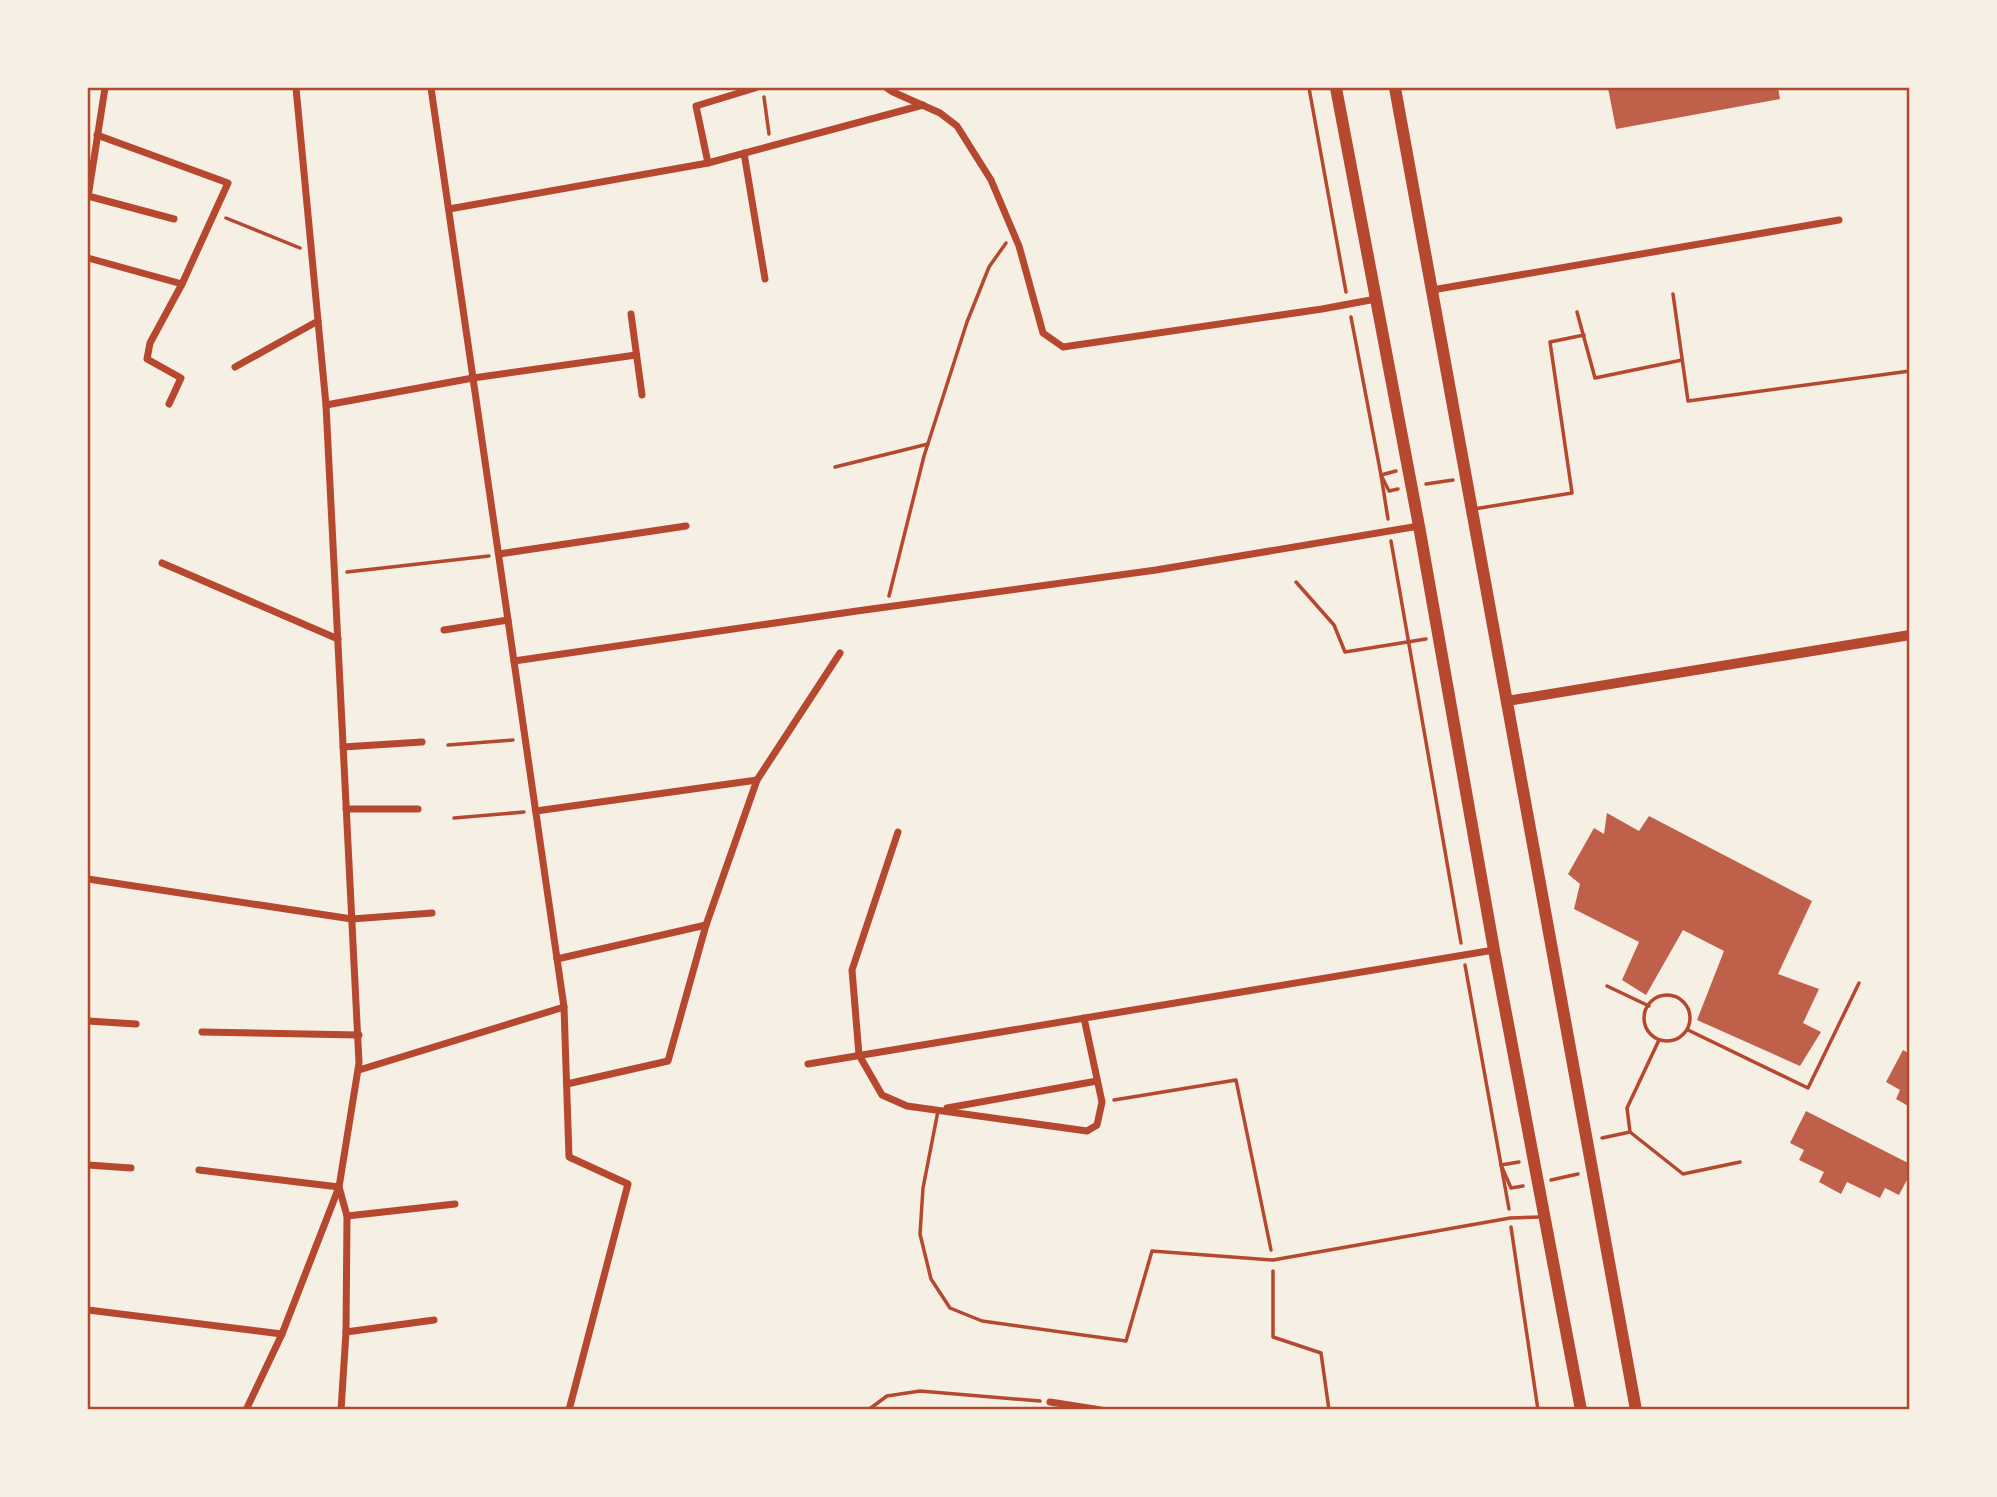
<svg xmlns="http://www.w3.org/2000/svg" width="1997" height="1497" viewBox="0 0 1997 1497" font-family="'Crimson Pro',serif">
<rect width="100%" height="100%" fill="#f6efe4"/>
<!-- building -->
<g fill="#bf614a">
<path d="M 1608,88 L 1778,88 L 1780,99 L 1616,129 Z"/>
<path d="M 1607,813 L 1639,831 L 1649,816 L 1812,901 L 1778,974 L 1819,989 L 1803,1023 L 1821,1032 L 1800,1066 L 1697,1020 L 1724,951 L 1683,930 L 1646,995 L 1622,980 L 1639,942 L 1574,909 L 1580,884 L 1568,874 L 1594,828 L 1604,834 Z"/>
<path d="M 1903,1050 L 1910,1054 L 1910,1107 L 1896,1099 L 1900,1090 L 1886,1082 Z"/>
<path d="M 1806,1111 L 1910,1164 L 1910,1174 L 1899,1195 L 1885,1188 L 1880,1198 L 1847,1182 L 1841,1194 L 1819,1182 L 1824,1172 L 1799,1160 L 1804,1150 L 1790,1143 Z"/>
</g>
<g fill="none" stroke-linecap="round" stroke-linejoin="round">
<!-- path -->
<g stroke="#b5482f" stroke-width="3.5">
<path d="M 1309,88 L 1346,292"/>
<path d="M 764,97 L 769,134"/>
<path d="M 226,218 L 300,248"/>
<path d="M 1351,317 L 1381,475 L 1388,519"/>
<path d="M 835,467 L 928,444"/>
<path d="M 1396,471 L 1381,475 L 1389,491 L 1398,489"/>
<path d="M 1426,484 L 1453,480"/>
<path d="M 1391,541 L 1461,943"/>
<path d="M 347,572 L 489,556"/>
<path d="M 1296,582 L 1334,625 L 1345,652 L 1426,639"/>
<path d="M 889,596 L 924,456 L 967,322 L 989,267 L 1006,243"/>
<path d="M 448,745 L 513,740"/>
<path d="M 454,818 L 524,812"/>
<path d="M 1465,965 L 1509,1209"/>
<path d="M 1607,986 L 1649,1006"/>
<circle cx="1667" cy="1018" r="23"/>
<path d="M 1688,1030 L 1808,1088 L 1859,983"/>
<path d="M 1114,1100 L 1236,1080 L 1271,1250"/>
<path d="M 1630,1132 L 1683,1174 L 1740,1162"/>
<path d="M 1602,1138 L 1630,1132 L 1627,1108 L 1659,1040"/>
<path d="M 1519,1162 L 1501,1165 L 1511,1188 L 1523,1186"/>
<path d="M 1551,1180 L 1578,1174"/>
<path d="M 1511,1227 L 1538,1410"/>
<path d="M 1273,1271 L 1273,1337 L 1321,1353 L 1329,1410"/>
<path d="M 868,1410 L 887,1396 L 920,1391 L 1040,1401"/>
</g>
<!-- service -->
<g stroke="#b5482f" stroke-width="3.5">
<path d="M 1673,294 L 1688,401 L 1910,371"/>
<path d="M 1577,312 L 1595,378 L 1682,360"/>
<path d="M 1474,509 L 1572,493 L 1550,342 L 1584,335"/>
<path d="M 938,1111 L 923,1188 L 920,1234 L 931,1279 L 950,1308 L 982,1321 L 1126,1341 L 1152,1251 L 1273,1260 L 1510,1218 L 1540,1217"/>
</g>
<!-- minor -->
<g stroke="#b5482f" stroke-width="7">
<path d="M 431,88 L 564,1007 L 569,1157 L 628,1184 L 569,1410"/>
<path d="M 887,88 L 893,92 L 940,113 L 957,126 L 991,180 L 1019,246 L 1043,333 L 1063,347 L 1322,309 L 1376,299"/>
<path d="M 97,135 L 228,183 L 182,284 L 150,343 L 147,359 L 181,378 L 169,404"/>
<path d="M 744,153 L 765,279"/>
<path d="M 708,163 L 696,106 L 755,88"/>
<path d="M 88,196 L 174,219"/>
<path d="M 88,197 L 105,88"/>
<path d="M 449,209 L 708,163 L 923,105"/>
<path d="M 88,258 L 182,284"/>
<path d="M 1432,290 L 1839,220"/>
<path d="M 631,314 L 642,395"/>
<path d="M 235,367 L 318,321"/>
<path d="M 326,405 L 473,378 L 636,355"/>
<path d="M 499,554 L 686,526"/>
<path d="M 162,563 L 338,639"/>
<path d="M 444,630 L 508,620"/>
<path d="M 514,661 L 857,611 L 1156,570 L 1419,526"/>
<path d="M 343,747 L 422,742"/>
<path d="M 346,809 L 418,809"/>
<path d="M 536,811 L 757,780"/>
<path d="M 898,832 L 852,970 L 859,1055 L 882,1095 L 907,1106 L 1087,1131 L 1097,1125 L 1102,1102 L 1084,1018"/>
<path d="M 88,879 L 352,919 L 432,913"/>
<path d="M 557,959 L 706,925"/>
<path d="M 88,1021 L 136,1024"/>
<path d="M 202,1032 L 359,1035"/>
<path d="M 808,1064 L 1494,950"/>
<path d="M 359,1070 L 564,1007"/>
<path d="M 567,1084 L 668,1061 L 706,925 L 757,780 L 840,653"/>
<path d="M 947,1108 L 1097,1081"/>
<path d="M 88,1165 L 131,1168"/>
<path d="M 199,1170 L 339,1187 L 347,1216 L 346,1332 L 341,1410"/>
<path d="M 347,1216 L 455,1204"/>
<path d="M 88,1310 L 282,1334"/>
<path d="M 346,1332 L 434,1320"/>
<path d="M 1050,1402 L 1101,1410"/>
<path d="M 246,1410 L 282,1334 L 339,1187 L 359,1063 L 326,405 L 296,88"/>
</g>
<!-- tertiary -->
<path stroke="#b5482f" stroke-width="10" d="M 1507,701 L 1910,635"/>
<!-- primary -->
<g stroke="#b5482f" stroke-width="12">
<path d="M 1336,88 L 1419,526 L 1494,950 L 1581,1410"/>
<path d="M 1395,88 L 1636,1410"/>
</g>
</g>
<!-- border -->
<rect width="1997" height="1497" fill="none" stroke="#f6efe4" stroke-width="178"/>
<rect x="89" y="89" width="1819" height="1319" fill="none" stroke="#b5482f" stroke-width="2.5"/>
</svg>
